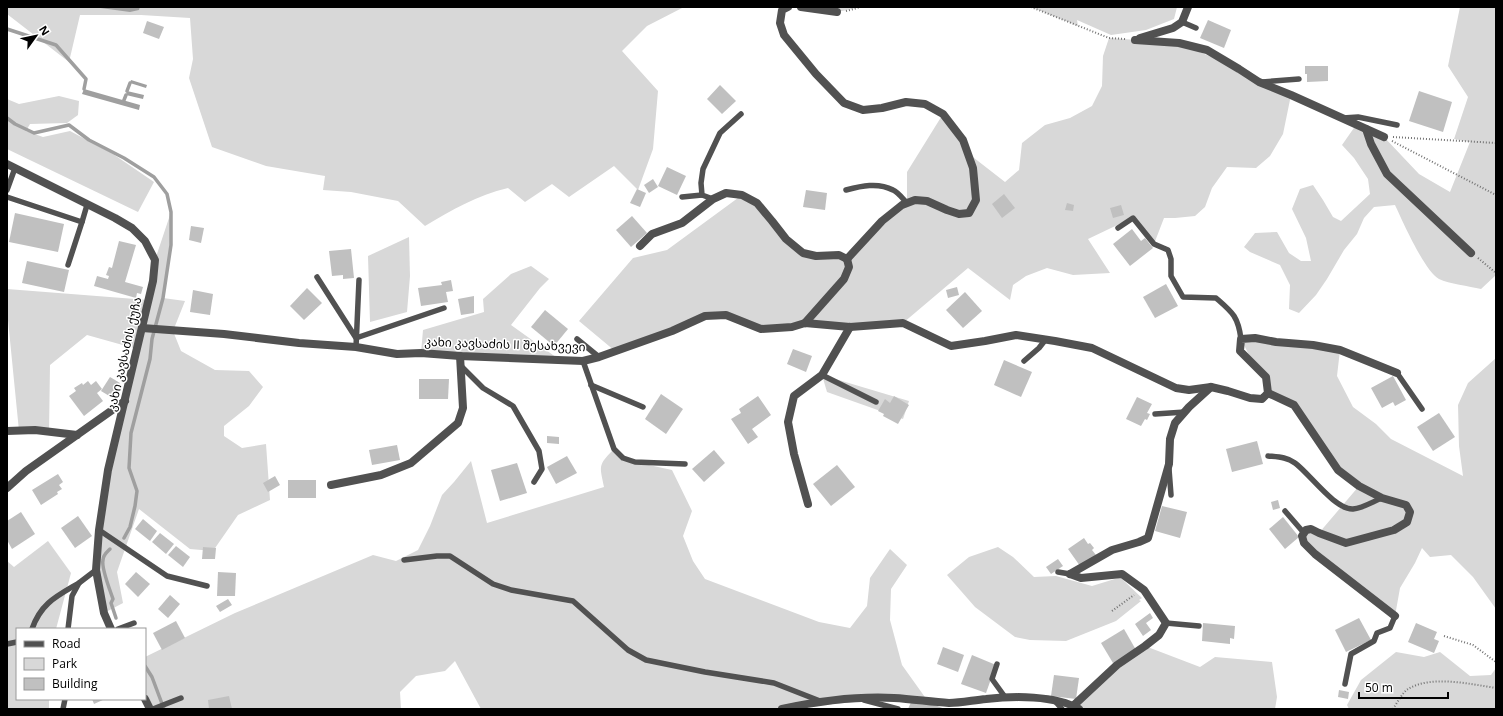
<svg xmlns="http://www.w3.org/2000/svg" width="1503" height="716" viewBox="0 0 1503 716" font-family="'Open Sans','Noto Sans Georgian',sans-serif">
<rect width="100%" height="100%" fill="#fff"/>
<!-- green -->
<g fill="#d8d8d8">
<path d="M 7,7 L 684,7 L 647,26 L 622,51 L 658,91 L 653,149 L 638,190 L 614,166 L 569,197 L 552,184 L 525,202 L 508,188 C 477,195 452,210 425,226 L 398,201 L 351,192 L 323,190 L 325,176 L 266,166 L 212,147 L 189,78 L 193,59 L 190,18 L 141,15 L 80,15 L 69,62 L 7,14 Z"/>
<path d="M 801,7 L 861,7 L 837,12 Z"/>
<path d="M 1031,7 L 1177,7 L 1174,19 L 1146,30 L 1111,35 L 1077,20 L 1078,26 Z"/>
<path d="M 1460,7 L 1496,7 L 1496,275 L 1481,289 C 1469,286 1449,284 1439,279 C 1425,272 1402,220 1395,205 L 1374,207 L 1364,218 L 1357,234 L 1344,250 L 1327,279 L 1316,295 L 1299,313 L 1289,309 L 1290,285 L 1280,265 L 1250,252 L 1244,247 L 1255,233 L 1277,232 L 1289,253 L 1301,261 L 1311,261 L 1306,238 L 1292,209 L 1300,189 L 1313,185 L 1323,200 L 1333,217 L 1341,221 L 1370,194 L 1368,179 L 1354,158 L 1342,145 L 1356,125 L 1384,137 L 1419,174 L 1450,192 L 1470,142 L 1454,139 L 1468,97 L 1448,66 Z"/>
<path d="M 1109,38 L 1179,43 L 1239,69 L 1291,95 L 1283,134 L 1270,156 L 1256,168 L 1227,167 L 1212,188 L 1205,207 L 1195,216 L 1175,218 L 1164,218 L 1154,244 L 1132,218 L 1088,239 L 1110,273 L 1073,275 L 1047,268 L 1026,276 L 1013,285 L 1010,300 L 968,268 L 903,323 L 850,327 L 805,323 L 761,329 L 726,315 L 705,316 L 615,351 L 579,321 L 633,258 L 667,250 L 742,195 L 757,203 L 803,253 L 847,259 L 907,203 L 907,172 L 943,114 L 969,154 L 1005,182 L 1019,170 L 1022,143 L 1045,125 L 1070,118 L 1092,106 L 1102,86 L 1103,56 Z"/>
<path d="M 59,96 L 79,101 L 78,115 L 67,123 L 30,124 L 26,131 L 43,137 L 70,131 L 113,154 L 154,182 L 138,212 L 7,149 L 7,99 L 19,104 Z"/>
<path d="M 171,212 L 171,245 L 163,298 L 185,301 L 173,331 L 181,351 L 215,370 L 249,371 L 263,387 L 249,406 L 224,426 L 224,436 L 242,448 L 266,444 L 270,500 L 238,515 L 213,551 L 190,549 L 139,509 L 117,572 L 123,603 L 104,613 L 100,593 L 99,530 L 137,349 L 87,335 L 50,365 L 49,433 L 19,431 L 7,310 L 7,289 L 148,300 L 155,260 Z"/>
<path d="M 409,237 L 410,276 L 407,312 L 370,322 L 368,256 Z"/>
<path d="M 531,266 L 549,279 L 540,288 L 511,325 L 560,360 L 421,353 L 423,330 L 484,312 L 483,299 L 511,274 Z"/>
<path d="M 1241,339 L 1340,350 L 1337,376 L 1353,407 L 1376,424 L 1391,439 L 1463,476 L 1459,446 L 1458,405 L 1468,383 L 1496,358 L 1496,609 L 1473,577 L 1451,555 L 1430,557 L 1422,548 L 1415,563 L 1400,588 L 1395,616 L 1304,543 L 1306,530 L 1319,533 L 1359,486 L 1338,470 L 1294,405 L 1268,393 L 1266,377 L 1254,365 Z"/>
<path d="M 822,375 L 909,401 L 903,419 L 827,392 Z"/>
<path d="M 614,449 L 635,462 L 672,470 L 692,511 L 683,536 L 693,561 L 705,579 L 819,622 L 850,628 L 867,606 L 870,578 L 890,549 L 907,565 L 891,589 L 890,620 L 902,665 L 927,700 L 894,698 L 782,709 L 481,709 L 455,661 L 445,671 L 416,676 L 400,692 L 401,709 L 150,709 L 145,699 L 145,657 L 235,613 L 373,555 L 396,561 L 418,550 L 430,526 L 442,495 L 454,482 L 471,461 L 487,523 L 604,487 C 600,466 597,466 614,449 Z"/>
<path d="M 48,541 L 71,573 L 56,629 L 17,629 L 17,699 L 49,699 L 49,709 L 7,709 L 7,561 L 14,567 Z"/>
<path d="M 998,547 L 1013,557 L 1034,577 L 1056,576 L 1092,586 L 1118,578 L 1121,578 L 1142,598 L 1139,600 L 1141,601 L 1116,621 L 1066,641 L 1030,640 L 1015,637 L 975,607 L 947,575 L 969,557 Z"/>
<path d="M 1145,646 L 1200,667 L 1215,657 L 1272,662 L 1277,697 L 1275,709 L 1079,709 L 1073,706 Z"/>
<path d="M 1396,652 L 1424,657 L 1440,652 L 1470,676 L 1491,675 L 1496,668 L 1496,709 L 1349,709 L 1347,705 L 1361,680 Z"/>
</g>
<!-- water -->
<g fill="#9f9f9f">
<path d="M 93,7 L 140,7 L 139,10 L 130,12 Z"/>
<path d="M 131,80 L 147,85 L 146,88 L 130,83 Z"/>
<path d="M 84,89 L 140,105 L 139,110 L 82,94 Z"/>
<path d="M 127,91 L 144,95 L 143,99 L 126,95 Z"/>
</g>
<g fill="none" stroke-linecap="round" stroke-linejoin="round">
<!-- stream -->
<g stroke="#9f9f9f" stroke-width="3.5">
<path d="M 7,29 L 56,45 L 86,79 L 84,89"/>
<path d="M 127,91 L 130,83"/>
<path d="M 124,100 L 126,95"/>
<path d="M 7,118 L 15,124 L 34,133 L 69,125 L 89,140 L 124,158 L 154,177 L 167,194 L 171,212 L 171,245 L 163,298 L 152,339 L 150,359 L 131,433 L 129,468 L 137,491 L 135,506 L 130,527 L 124,538"/>
<path d="M 110,549 C 107,552 103,555 103,560 C 101,568 110,590 113,599 L 111,603 L 116,618"/>
<path d="M 145,666 L 152,677 L 164,709"/>
</g>
</g>
<!-- building -->
<g fill="#c0c0c0">
<path d="M 1208,20 L 1231,30 L 1224,48 L 1200,38 Z"/>
<path d="M 147,21 L 164,27 L 159,39 L 143,33 Z"/>
<path d="M 1305,66 L 1328,66 L 1328,81 L 1307,82 L 1307,74 L 1305,74 Z"/>
<path d="M 720,85 L 736,101 L 722,114 L 707,99 Z"/>
<path d="M 1419,91 L 1452,102 L 1443,132 L 1409,121 Z"/>
<path d="M 667,167 L 686,176 L 677,195 L 658,186 Z"/>
<path d="M 653,179 L 658,187 L 649,193 L 644,185 Z"/>
<path d="M 637,189 L 646,193 L 640,207 L 630,203 Z"/>
<path d="M 806,190 L 827,193 L 825,210 L 803,207 Z"/>
<path d="M 1004,194 L 1015,208 L 1002,218 L 992,204 Z"/>
<path d="M 1067,203 L 1074,205 L 1073,211 L 1065,210 Z"/>
<path d="M 1121,205 L 1124,215 L 1113,218 L 1110,208 Z"/>
<path d="M 15,213 L 64,224 L 58,252 L 9,242 Z"/>
<path d="M 632,216 L 647,233 L 631,247 L 616,230 Z"/>
<path d="M 191,226 L 204,228 L 201,243 L 189,240 Z"/>
<path d="M 1132,229 L 1141,241 L 1145,238 L 1153,248 L 1130,266 L 1113,244 Z"/>
<path d="M 119,241 L 136,245 L 125,282 L 143,287 L 141,294 L 137,293 L 136,298 L 94,286 L 97,276 L 108,279 L 109,276 L 106,275 L 109,267 L 112,268 Z"/>
<path d="M 351,249 L 354,278 L 343,279 L 343,275 L 332,276 L 329,251 Z"/>
<path d="M 27,261 L 69,270 L 64,292 L 22,283 Z"/>
<path d="M 451,280 L 453,291 L 446,292 L 448,302 L 421,306 L 418,288 L 442,285 L 441,282 Z"/>
<path d="M 1166,284 L 1178,306 L 1155,318 L 1143,297 Z"/>
<path d="M 957,287 L 959,295 L 948,298 L 946,290 Z"/>
<path d="M 307,288 L 322,303 L 304,320 L 290,306 Z"/>
<path d="M 193,290 L 213,294 L 210,315 L 190,312 Z"/>
<path d="M 965,292 L 982,311 L 963,328 L 946,310 Z"/>
<path d="M 474,296 L 474,313 L 461,315 L 458,299 Z"/>
<path d="M 545,310 L 568,329 L 554,346 L 531,327 Z"/>
<path d="M 793,349 L 812,356 L 806,372 L 787,364 Z"/>
<path d="M 1004,360 L 1032,372 L 1021,397 L 994,385 Z"/>
<path d="M 1393,376 L 1406,400 L 1395,406 L 1393,402 L 1382,408 L 1371,388 Z"/>
<path d="M 110,377 L 120,383 L 111,397 L 101,391 Z"/>
<path d="M 419,379 L 449,379 L 448,399 L 419,399 Z"/>
<path d="M 88,381 L 91,385 L 96,381 L 102,389 L 97,393 L 103,401 L 84,416 L 69,396 L 76,391 L 74,388 L 82,383 L 83,385 Z"/>
<path d="M 661,394 L 683,409 L 666,434 L 645,419 Z"/>
<path d="M 758,396 L 771,415 L 752,429 L 758,437 L 748,444 L 731,419 L 741,413 L 739,409 Z"/>
<path d="M 894,396 L 909,405 L 898,424 L 883,416 L 884,414 L 878,411 L 885,399 L 890,403 Z"/>
<path d="M 1137,397 L 1152,404 L 1147,413 L 1150,414 L 1147,420 L 1145,419 L 1141,426 L 1126,419 Z"/>
<path d="M 1439,413 L 1455,437 L 1433,451 L 1417,427 Z"/>
<path d="M 547,436 L 559,437 L 559,444 L 547,443 Z"/>
<path d="M 1257,441 L 1263,464 L 1232,472 L 1226,449 Z"/>
<path d="M 397,445 L 400,460 L 372,465 L 369,450 Z"/>
<path d="M 714,450 L 725,463 L 704,482 L 692,469 Z"/>
<path d="M 567,456 L 577,473 L 556,484 L 547,467 Z"/>
<path d="M 517,463 L 527,493 L 500,501 L 491,470 Z"/>
<path d="M 837,465 L 855,487 L 831,506 L 813,484 Z"/>
<path d="M 58,474 L 63,482 L 59,485 L 62,489 L 57,492 L 58,494 L 41,505 L 32,490 Z"/>
<path d="M 275,476 L 280,485 L 268,492 L 263,483 Z"/>
<rect x="288" y="480" width="28" height="18"/>
<path d="M 1278,500 L 1280,508 L 1273,510 L 1271,502 Z"/>
<path d="M 1162,506 L 1187,512 L 1180,538 L 1155,531 Z"/>
<path d="M 21,512 L 35,534 L 12,549 L 7,540 L 7,521 Z"/>
<path d="M 78,516 L 92,536 L 75,548 L 61,528 Z"/>
<path d="M 1283,517 L 1299,537 L 1285,549 L 1269,529 Z"/>
<path d="M 143,519 L 157,531 L 150,541 L 135,529 Z"/>
<path d="M 160,533 L 174,544 L 166,554 L 152,542 Z"/>
<path d="M 1084,538 L 1088,544 L 1090,543 L 1094,548 L 1092,550 L 1096,555 L 1080,566 L 1068,549 Z"/>
<path d="M 176,546 L 190,557 L 183,567 L 168,555 Z"/>
<path d="M 203,547 L 216,548 L 215,559 L 202,559 Z"/>
<path d="M 1058,559 L 1063,566 L 1051,574 L 1046,567 Z"/>
<path d="M 136,572 L 150,584 L 138,597 L 125,584 Z"/>
<path d="M 218,572 L 236,573 L 235,596 L 217,596 Z"/>
<path d="M 170,595 L 180,604 L 168,618 L 158,609 Z"/>
<path d="M 228,599 L 232,605 L 220,612 L 216,606 Z"/>
<path d="M 1150,613 L 1153,618 L 1146,623 L 1151,630 L 1143,636 L 1135,624 Z"/>
<path d="M 1359,618 L 1371,640 L 1346,652 L 1335,630 Z"/>
<path d="M 176,621 L 185,638 L 162,650 L 153,633 Z"/>
<path d="M 1203,623 L 1235,626 L 1234,639 L 1230,638 L 1230,644 L 1202,641 Z"/>
<path d="M 1416,623 L 1437,632 L 1434,639 L 1439,641 L 1434,653 L 1408,642 Z"/>
<path d="M 1124,629 L 1136,650 L 1113,663 L 1101,643 Z"/>
<path d="M 943,647 L 964,655 L 958,672 L 937,664 Z"/>
<path d="M 972,655 L 996,665 L 986,693 L 961,684 Z"/>
<path d="M 1054,675 L 1079,678 L 1076,699 L 1051,696 Z"/>
<path d="M 1339,690 L 1349,692 L 1348,699 L 1338,697 Z"/>
<path d="M 229,696 L 232,709 L 209,709 L 208,700 Z"/>
<path d="M 92,699 L 105,699 L 94,704 Z"/>
<path d="M 912,700 L 922,700 L 945,709 L 908,709 Z"/>
</g>
<g fill="none" stroke-linecap="round" stroke-linejoin="round">
<!-- path -->
<g stroke="#737373" stroke-width="2" stroke-dasharray="1 2" stroke-linecap="butt">
<path d="M 1031,7 L 1109,38 L 1126,39"/>
<path d="M 846,11 L 861,7"/>
<path d="M 1393,137 L 1496,143"/>
<path d="M 1392,141 L 1496,195"/>
<path d="M 1478,258 L 1496,273"/>
<path d="M 1112,611 L 1134,595"/>
<path d="M 1444,636 L 1473,645 L 1496,662"/>
<path d="M 1393,709 C 1397,703 1402,693 1408,689 C 1431,675 1470,684 1496,688"/>
</g>
<!-- service -->
<g stroke="#515151" stroke-width="5.5">
<path d="M 1182,22 L 1196,28"/>
<path d="M 1262,82 L 1299,79"/>
<path d="M 1343,118 L 1358,117 L 1397,125"/>
<path d="M 7,190 L 15,168"/>
<path d="M 846,190 C 861,186 878,182 893,190 C 898,192 903,199 907,203"/>
<path d="M 7,197 L 82,222 L 87,205"/>
<path d="M 682,197 L 702,195"/>
<path d="M 713,199 L 702,195 L 701,183 L 703,169 L 720,133 L 741,114"/>
<path d="M 1118,228 L 1133,218 L 1154,244 L 1168,250 L 1171,259 L 1171,276 L 1183,297 L 1216,298 C 1232,312 1238,316 1241,339"/>
<path d="M 68,265 L 82,222"/>
<path d="M 317,277 L 356,338 L 444,308"/>
<path d="M 577,339 L 599,357"/>
<path d="M 356,347 L 359,280"/>
<path d="M 583,361 L 614,449 L 623,458 L 635,462 L 685,464"/>
<path d="M 1024,361 L 1039,348 L 1046,339"/>
<path d="M 460,365 L 483,388 L 513,406 L 539,451 L 542,469 L 534,482"/>
<path d="M 1397,373 L 1422,409"/>
<path d="M 822,375 L 876,402"/>
<path d="M 591,385 L 643,407"/>
<path d="M 1155,414 L 1185,412"/>
<path d="M 1268,456 C 1278,457 1287,457 1295,463 C 1309,473 1335,510 1353,509 C 1363,508 1372,502 1382,498"/>
<path d="M 1169,469 L 1171,495"/>
<path d="M 1285,511 L 1304,533"/>
<path d="M 99,530 L 167,576 L 207,586"/>
<path d="M 404,560 L 437,556 L 450,556 L 493,584 L 511,590 L 573,601 L 628,650 L 646,660 L 705,672 L 774,683 L 820,701"/>
<path d="M 1058,572 L 1070,574"/>
<path d="M 1166,623 L 1199,626"/>
<path d="M 32,629 C 41,603 57,596 79,583"/>
<path d="M 68,629 L 72,596 L 79,583 L 96,570"/>
<path d="M 118,629 L 134,623"/>
<path d="M 7,644 L 17,642"/>
<path d="M 997,664 L 992,679 L 1005,697"/>
<path d="M 1345,684 L 1351,654 L 1374,641 L 1377,633 L 1390,628 L 1395,616"/>
<path d="M 864,700 L 898,709"/>
<path d="M 1054,700 L 1062,709"/>
<path d="M 63,709 L 65,699"/>
<path d="M 153,709 L 181,698"/>
</g>
<!-- minor -->
<g stroke="#515151" stroke-width="8">
<path d="M 788,7 L 782,10 L 780,23 L 784,35 L 816,74 L 844,103 L 863,110 L 882,108 L 906,102 L 925,104 L 943,114 L 963,140 L 973,168 L 976,200 L 969,213 L 959,214 L 947,210 L 927,201 L 915,200 L 902,205 L 882,221 L 847,259"/>
<path d="M 801,7 L 837,12"/>
<path d="M 1140,38 L 1173,28 L 1182,22 L 1188,7"/>
<path d="M 1135,40 L 1179,43 L 1207,50 L 1239,69 L 1259,82 L 1291,95 L 1384,137"/>
<path d="M 1366,129 L 1371,144 L 1387,174 L 1471,253"/>
<path d="M 7,164 L 115,218 L 132,228 L 145,241 L 155,260 L 153,281 L 108,470 L 99,530 L 96,570 L 104,613 L 111,629"/>
<path d="M 640,246 L 652,234 L 682,223 L 713,199 L 726,193 L 742,195 L 757,203 L 772,221 L 786,239 L 803,253 L 816,256 L 839,255 L 847,259"/>
<path d="M 805,323 L 844,279 L 849,267 L 847,259"/>
<path d="M 142,328 L 224,334 L 299,343 L 356,347 L 397,354 L 421,353 L 460,356 L 583,361 L 599,357 L 672,331 L 705,316 L 726,315 L 761,329 L 792,327 L 805,323 L 850,327 L 903,323 L 951,346 L 985,341 L 1016,335 L 1055,341 L 1092,348 L 1176,388 L 1189,390 L 1211,387 L 1228,391 L 1250,398 L 1262,399 L 1268,393 L 1266,377 L 1240,351 L 1241,339 L 1255,338 L 1276,342 L 1313,345 L 1340,350 L 1397,373"/>
<path d="M 1268,393 L 1294,405 L 1338,470 L 1359,486 L 1382,498 L 1406,505 L 1410,512 L 1407,522 L 1394,530 L 1346,543 L 1319,533 L 1311,529 L 1306,530 L 1302,536 L 1304,543 L 1315,554 L 1395,616"/>
<path d="M 7,431 L 35,430 L 77,435"/>
<path d="M 331,485 L 381,475 L 411,463 L 458,423 L 463,408 L 460,356"/>
<path d="M 7,488 L 26,471 L 125,401"/>
<path d="M 808,504 L 794,454 L 788,422 L 794,396 L 822,375 L 850,327"/>
<path d="M 1070,574 L 1112,550 L 1139,542 L 1148,538 L 1169,464 L 1170,439 L 1175,423 L 1189,407 L 1211,387"/>
<path d="M 1070,574 L 1081,578 L 1122,574 L 1144,590 L 1166,623 L 1159,635 L 1145,646 L 1117,665 L 1073,706"/>
<path d="M 145,699 L 150,709"/>
<path d="M 782,709 C 819,701 856,696 894,698 C 913,699 931,702 949,703 C 961,703 974,700 986,699 C 1013,696 1055,695 1079,709"/>
</g>
</g>
<g text-anchor="middle" dominant-baseline="central" stroke-width="3" stroke-linejoin="round" paint-order="stroke">
<!-- street labels -->
<g font-size="12" fill="#000" stroke="#fff">
<text transform="translate(505 344) rotate(2)">კახი კავსაძის II შესახვევი</text>
<text transform="translate(124 354) rotate(-77)">კახი კავსაძის ქუჩა</text>
</g>
</g>
<!-- border -->
<rect width="1503" height="716" fill="none" stroke="#000000" stroke-width="16"/>
<!-- legend -->
<rect x="16" y="628" width="130" height="72" fill="#ffffff" stroke="#999999"/>
<rect x="24" y="641" width="20" height="6" fill="#515151" stroke="#999999"/>
<text x="52" y="648" font-size="12" fill="#000000">Road</text>
<rect x="24" y="658" width="20" height="12" fill="#d8d8d8" stroke="#999999"/>
<text x="52" y="668" font-size="12" fill="#000000">Park</text>
<rect x="24" y="678" width="20" height="12" fill="#c0c0c0" stroke="#999999"/>
<text x="52" y="688" font-size="12" fill="#000000">Building</text>
<!-- north arrow -->
<g transform="translate(36 36) rotate(57)" stroke="#ffffff" stroke-width="3" paint-order="stroke">
<path d="M0-3L7 15L0 10L-7 15Z" fill="#000000"/>
<text y="-6" font-size="11" font-weight="bold" text-anchor="middle" fill="#000000">N</text>
</g>
<!-- scale -->
<path d="M1359 692v6h89v-6" fill="none" stroke="#000000" stroke-width="2"/>
<text x="1365" y="692" font-size="12" fill="#000000" stroke="#ffffff" stroke-width="3" paint-order="stroke">50 m</text>
</svg>
